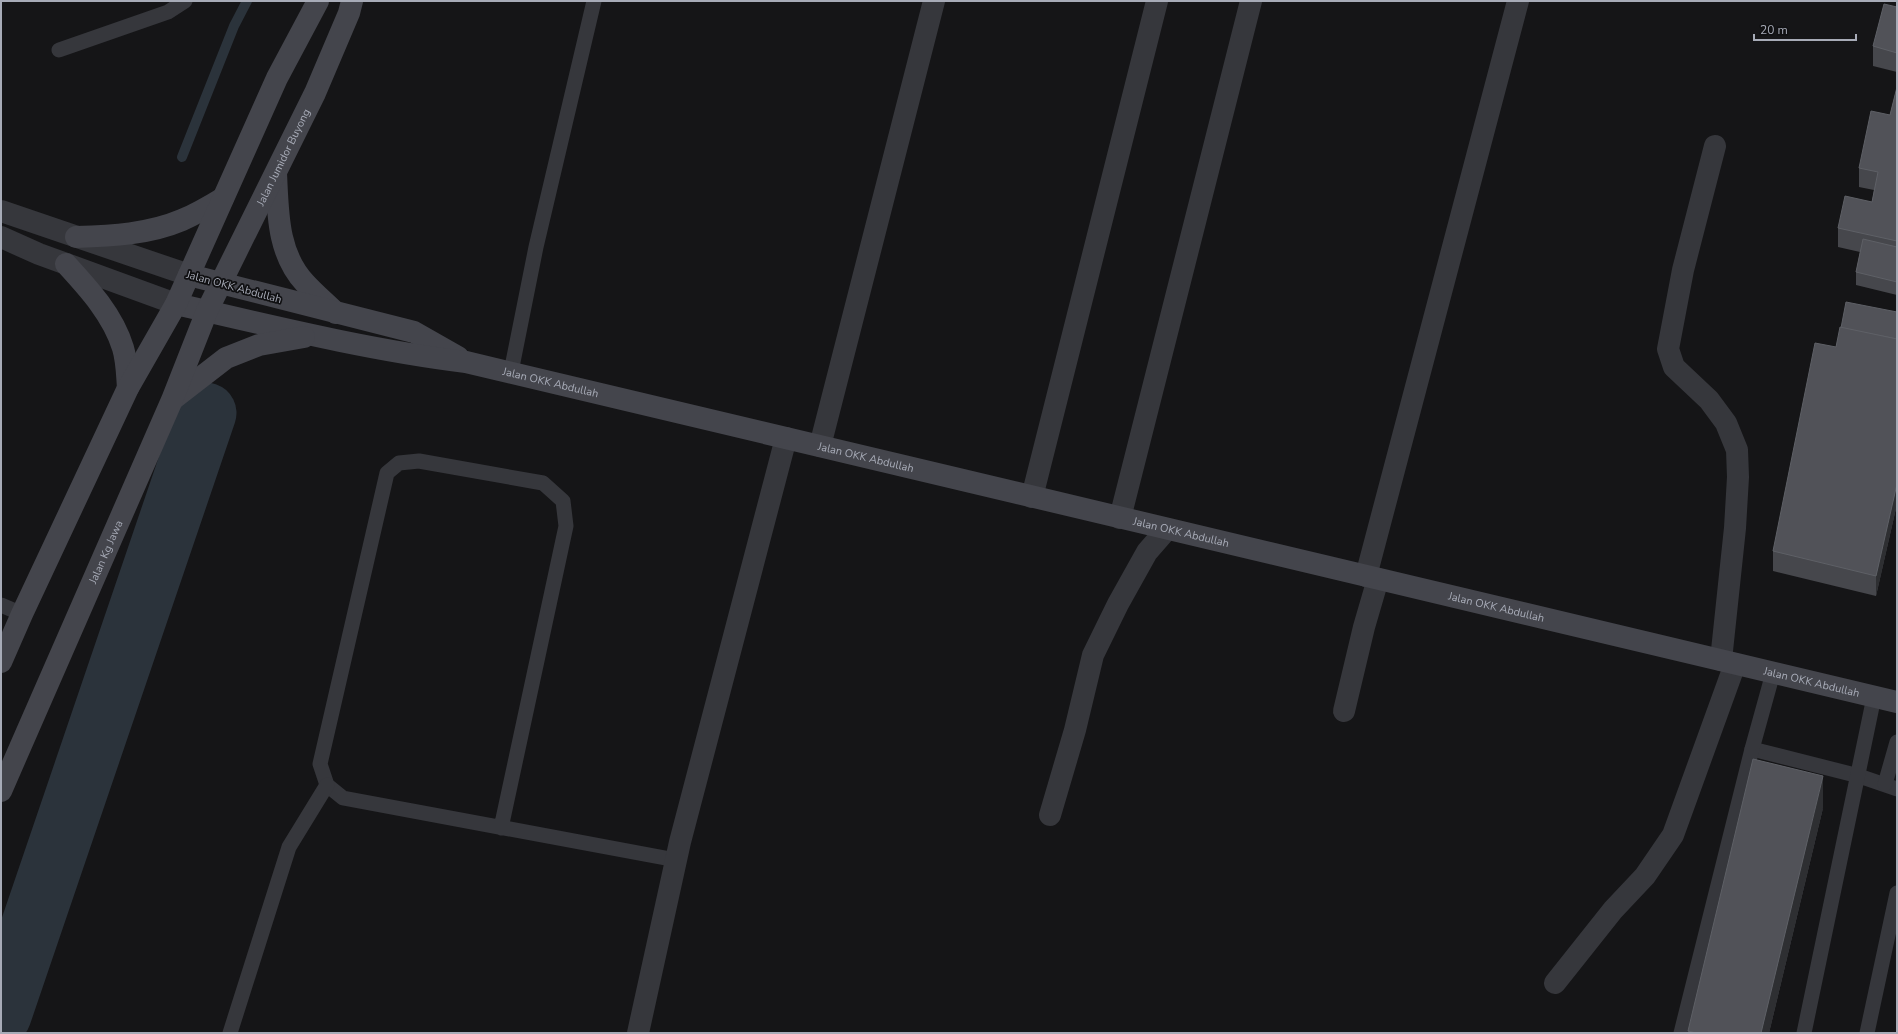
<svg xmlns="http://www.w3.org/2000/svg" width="1898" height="1034" viewBox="0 0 1898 1034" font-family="'Nunito Sans',sans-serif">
<rect width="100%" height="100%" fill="#151517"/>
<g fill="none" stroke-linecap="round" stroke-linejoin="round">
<!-- stream -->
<path stroke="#2b333b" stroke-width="10" d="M 182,157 L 234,26 L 247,1"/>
<!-- river -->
<path stroke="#2b333b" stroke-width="61" d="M 1,1015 L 206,413"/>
<!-- lane -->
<g stroke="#36373c" stroke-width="15">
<path d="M 59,50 L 168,12 L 185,1"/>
<path d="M 511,372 L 536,247 L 594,1"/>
<path d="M 1,605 L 22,614"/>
<path d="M 1752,749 L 1859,776 L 1897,789"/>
<path d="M 1885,784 L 1897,742"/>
<path d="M 501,828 L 566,526 L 563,501 L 543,483 L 419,461 L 399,463 L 387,473 L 320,764 L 327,785 L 343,798 L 676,860"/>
<path d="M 230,1033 L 289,847 L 327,785"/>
<path d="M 1681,1033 L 1752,749 L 1773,673"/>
<path d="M 1804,1033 L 1874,697"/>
<path d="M 1867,1033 L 1897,893"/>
</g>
<!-- street -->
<g stroke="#36373c" stroke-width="22">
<path d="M 1715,146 L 1683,270 L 1668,349 L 1674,367 L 1709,400 L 1726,423 L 1737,450 L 1738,477 L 1735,528 L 1721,660"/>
<path d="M 1,211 L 189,275"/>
<path d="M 1,237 L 39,254 L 176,304"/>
<path d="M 820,446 L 934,1"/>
<path d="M 1032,497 L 1157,1"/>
<path d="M 1120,518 L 1251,1"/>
<path d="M 1366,576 L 1518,1"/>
<path d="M 1344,711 L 1364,627 L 1378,579"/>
<path d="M 1050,815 L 1075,730 L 1093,655 L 1118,604 L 1147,552 L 1167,529"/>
<path d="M 1555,983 L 1613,910 L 1645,876 L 1673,835 L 1735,664"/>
<path d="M 638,1033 L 680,842 L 786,438"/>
</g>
<!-- secondary -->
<g stroke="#44454c" stroke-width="22">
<path d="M 276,173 C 278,212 277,253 305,283 C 315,294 326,303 336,313"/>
<path d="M 76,237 C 112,236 149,234 182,220 C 196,214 210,206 223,198"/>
<path d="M 66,264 C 88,288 113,315 123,348 C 127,361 127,376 128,388"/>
<path d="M 189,275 L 414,332 L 458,357"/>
<path id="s1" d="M 176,304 C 272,326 368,350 466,362 L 1897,702"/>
<path d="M 173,399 L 226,358 L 259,345 L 304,337"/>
<path d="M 1,662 L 22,614 L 128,388 L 176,304 L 277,78 L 318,1"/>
<path id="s2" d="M 1,791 L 172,400 L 207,311 L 315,93 L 349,13 L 352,1"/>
</g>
</g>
<!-- wall -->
<g fill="#46474c">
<path d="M 1897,7 L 1897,72 L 1873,66 L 1873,46 Z"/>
<path d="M 1897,87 L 1897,295 L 1856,285 L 1856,272 L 1860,252 L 1838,247 L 1838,228 L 1872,202 L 1874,190 L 1859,187 L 1859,168 L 1890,115 Z"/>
<path d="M 1897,312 L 1897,504 L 1876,596 L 1773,571 L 1773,551 L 1836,347 L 1841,328 Z"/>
<path d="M 1823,808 L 1769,1033 L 1688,1033 L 1688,1031 Z"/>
</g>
<!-- shaded-wall -->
<g fill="#2e2f32">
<path d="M 1897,484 L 1897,504 L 1876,596 L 1876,576 Z"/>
<path d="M 1823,776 L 1823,808 L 1769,1033 L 1761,1033 Z"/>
</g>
<!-- building -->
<g fill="#515258" stroke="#5e6066">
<path d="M 1884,4 L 1897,7 L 1897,53 L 1873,46 Z"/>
<path d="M 1897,87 L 1897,241 L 1838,228 L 1845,196 L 1872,202 L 1878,172 L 1859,168 L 1871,111 L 1890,115 Z"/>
<path d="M 1863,239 L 1897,247 L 1897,282 L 1856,272 Z"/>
<path d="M 1846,302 L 1897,312 L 1897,339 L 1841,328 Z"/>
<path d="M 1840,327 L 1897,339 L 1897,484 L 1876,576 L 1773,551 L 1815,343 L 1836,347 Z"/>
<path d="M 1753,759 L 1823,776 L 1761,1033 L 1696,1033 L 1688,1031 Z"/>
</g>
<g text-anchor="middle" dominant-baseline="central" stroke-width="3.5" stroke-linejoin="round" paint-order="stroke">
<!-- street labels -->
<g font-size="11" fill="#a7abb7" stroke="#101012">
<text stroke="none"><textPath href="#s2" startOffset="694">Jalan Jumidor Buyong</textPath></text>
<text transform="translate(234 287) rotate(15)">Jalan OKK Abdullah</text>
<text stroke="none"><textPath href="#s1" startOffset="383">Jalan OKK Abdullah</textPath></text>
<text stroke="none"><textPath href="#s1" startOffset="707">Jalan OKK Abdullah</textPath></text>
<text stroke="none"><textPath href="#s1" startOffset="1031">Jalan OKK Abdullah</textPath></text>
<text stroke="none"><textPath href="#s2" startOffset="261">Jalan Kg Jawa</textPath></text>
<text stroke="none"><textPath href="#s1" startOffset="1355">Jalan OKK Abdullah</textPath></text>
<text stroke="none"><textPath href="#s1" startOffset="1679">Jalan OKK Abdullah</textPath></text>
</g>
</g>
<!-- border -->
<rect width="1898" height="1034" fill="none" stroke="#a7abb7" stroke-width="4"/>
<!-- scale -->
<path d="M1754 34v6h102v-6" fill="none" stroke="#a7abb7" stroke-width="2"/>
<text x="1760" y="34" font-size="12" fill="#a7abb7" stroke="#101012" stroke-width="3" paint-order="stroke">20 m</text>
</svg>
